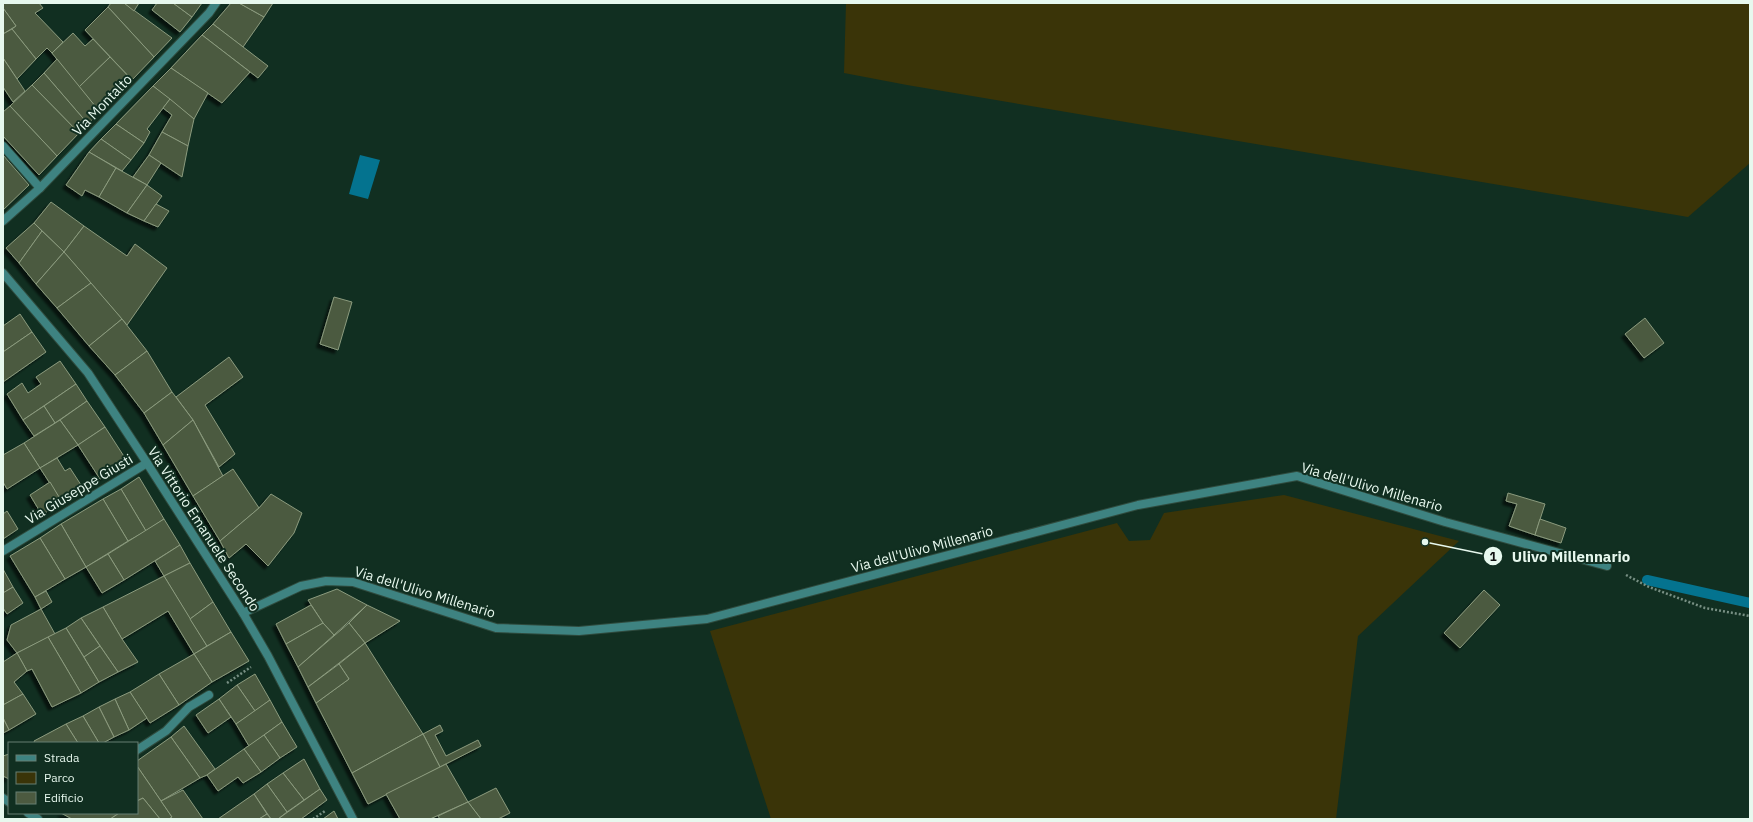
<svg xmlns="http://www.w3.org/2000/svg" width="1753" height="822" viewBox="0 0 1753 822" font-family="'IBM Plex Sans',sans-serif">
<defs>
<filter id="shadow"><feDropShadow dx="-3.5" dy="3.5" stdDeviation="1" flood-color="#0009"/></filter>
</defs>
<rect width="100%" height="100%" fill="#112f21"/>
<!-- green -->
<g fill="#3a3408">
<path d="M 846,3 L 1750,3 L 1750,163 L 1688,217 L 907,85 L 844,73 Z"/>
<path d="M 1284,495 L 1459,541 L 1358,636 L 1336,819 L 771,819 L 710,631 L 1117,523 L 1129,541 L 1150,540 L 1164,513 Z"/>
</g>
<!-- water -->
<path fill="#04738f" d="M 360,155 L 380,160 L 368,199 L 349,194 Z"/>
<g fill="none" stroke-linecap="round" stroke-linejoin="round">
<!-- stream -->
<path stroke="#04738f" stroke-width="10" d="M 1647,580 L 1750,603"/>
</g>
<!-- building -->
<g fill="#4c5a40" stroke="#8b9b7e" filter="url(#shadow)">
<path d="M 3,3 L 39,3 L 43,8 L 35,13 L 63,42 L 52,53 L 47,48 L 36,59 L 12,29 L 16,26 L 3,8 Z"/>
<path d="M 111,3 L 124,3 L 172,38 L 154,57 L 108,7 Z"/>
<path d="M 124,3 L 139,3 L 134,11 Z"/>
<path d="M 157,3 L 173,3 L 192,17 L 180,32 L 152,10 Z"/>
<path d="M 173,3 L 202,3 L 192,17 Z"/>
<path d="M 231,3 L 239,3 L 264,17 L 243,47 L 213,24 Z"/>
<path d="M 239,3 L 273,3 L 264,17 Z"/>
<path d="M 108,7 L 154,57 L 132,80 L 85,30 Z"/>
<path d="M 3,8 L 16,26 L 3,34 Z"/>
<path d="M 213,24 L 268,66 L 258,78 L 202,35 Z"/>
<path d="M 12,29 L 36,59 L 17,79 L 3,58 L 3,34 Z"/>
<path d="M 73,33 L 85,46 L 93,39 L 110,57 L 79,87 L 52,53 Z"/>
<path d="M 202,35 L 250,72 L 222,103 L 171,68 Z"/>
<path d="M 110,57 L 132,80 L 100,112 L 79,87 Z"/>
<path d="M 3,58 L 25,91 L 13,102 L 3,87 Z"/>
<path d="M 57,59 L 100,112 L 88,124 L 44,73 Z"/>
<path d="M 171,68 L 208,93 L 194,119 L 153,86 Z"/>
<path d="M 44,73 L 88,124 L 79,133 L 32,85 Z"/>
<path d="M 32,85 L 79,133 L 57,156 L 10,106 Z"/>
<path d="M 153,86 L 170,99 L 147,129 L 150,132 L 144,143 L 116,124 Z"/>
<path d="M 170,99 L 194,119 L 188,146 L 162,132 L 172,115 L 163,108 Z"/>
<path d="M 10,106 L 57,156 L 39,175 L 3,136 L 3,112 Z"/>
<path d="M 116,124 L 144,143 L 131,160 L 101,139 Z"/>
<path d="M 162,132 L 188,146 L 182,177 L 149,155 Z"/>
<path d="M 101,139 L 131,160 L 122,171 L 89,152 Z"/>
<path d="M 89,152 L 116,168 L 99,197 L 85,190 L 82,196 L 66,185 Z"/>
<path d="M 3,155 L 29,185 L 3,210 Z"/>
<path d="M 149,155 L 161,163 L 147,185 L 133,177 Z"/>
<path d="M 116,168 L 147,185 L 127,213 L 99,197 Z"/>
<path d="M 147,185 L 162,196 L 144,221 L 127,213 Z"/>
<path d="M 51,202 L 84,226 L 64,252 L 34,223 Z"/>
<path d="M 156,204 L 169,211 L 158,227 L 144,221 Z"/>
<path d="M 34,223 L 42,231 L 19,263 L 6,248 Z"/>
<path d="M 84,226 L 127,256 L 135,244 L 167,268 L 127,325 L 64,252 Z"/>
<path d="M 42,231 L 64,252 L 36,284 L 19,263 Z"/>
<path d="M 64,252 L 91,283 L 57,308 L 36,284 Z"/>
<path d="M 91,283 L 122,319 L 89,346 L 57,308 Z"/>
<path d="M 334,297 L 352,302 L 338,350 L 320,344 Z"/>
<path d="M 20,314 L 32,332 L 3,352 L 3,326 Z"/>
<path d="M 1645,318 L 1664,343 L 1644,358 L 1625,334 Z"/>
<path d="M 122,319 L 147,351 L 115,375 L 89,346 Z"/>
<path d="M 32,332 L 46,352 L 3,382 L 3,352 Z"/>
<path d="M 147,351 L 172,392 L 144,413 L 115,375 Z"/>
<path d="M 229,357 L 243,377 L 205,405 L 235,454 L 219,467 L 193,420 L 176,397 Z"/>
<path d="M 60,361 L 76,384 L 23,420 L 7,394 L 22,383 L 28,393 L 41,384 L 36,377 Z"/>
<path d="M 76,384 L 87,401 L 55,423 L 44,406 Z"/>
<path d="M 172,392 L 193,420 L 163,445 L 144,413 Z"/>
<path d="M 87,401 L 105,427 L 78,445 L 60,420 Z"/>
<path d="M 44,406 L 55,423 L 34,436 L 23,420 Z"/>
<path d="M 60,420 L 78,445 L 40,468 L 24,443 Z"/>
<path d="M 193,420 L 223,476 L 193,496 L 163,445 Z"/>
<path d="M 105,427 L 127,461 L 100,479 L 78,445 Z"/>
<path d="M 24,443 L 40,468 L 7,489 L 3,482 L 3,455 Z"/>
<path d="M 57,458 L 65,471 L 70,468 L 83,488 L 62,502 L 40,468 Z"/>
<path d="M 233,469 L 259,508 L 220,541 L 193,496 Z"/>
<path d="M 139,477 L 164,519 L 146,531 L 121,489 Z"/>
<path d="M 50,482 L 62,502 L 42,515 L 30,495 Z"/>
<path d="M 121,489 L 146,531 L 128,541 L 103,499 Z"/>
<path d="M 1508,493 L 1545,504 L 1535,535 L 1509,526 L 1517,504 L 1506,501 Z"/>
<path d="M 271,494 L 302,513 L 294,533 L 268,566 L 246,544 L 229,558 L 220,541 L 259,508 Z"/>
<path d="M 103,499 L 128,541 L 86,567 L 61,524 Z"/>
<path d="M 7,511 L 18,529 L 3,539 L 3,514 Z"/>
<path d="M 164,519 L 180,545 L 124,580 L 108,554 Z"/>
<path d="M 1540,519 L 1566,528 L 1561,543 L 1535,535 Z"/>
<path d="M 61,524 L 86,567 L 65,579 L 40,538 Z"/>
<path d="M 40,538 L 65,579 L 35,597 L 10,556 Z"/>
<path d="M 180,545 L 190,563 L 164,576 L 155,561 Z"/>
<path d="M 108,554 L 124,580 L 102,593 L 86,567 Z"/>
<path d="M 190,563 L 213,602 L 190,619 L 164,576 Z"/>
<path d="M 3,569 L 13,587 L 3,593 Z"/>
<path d="M 164,576 L 207,646 L 194,654 L 168,611 L 122,639 L 103,607 Z"/>
<path d="M 13,587 L 23,603 L 7,614 L 3,608 L 3,593 Z"/>
<path d="M 337,589 L 367,605 L 334,635 L 323,623 L 308,600 Z"/>
<path d="M 1484,590 L 1500,605 L 1460,648 L 1444,633 Z"/>
<path d="M 46,591 L 52,602 L 41,609 L 35,597 Z"/>
<path d="M 213,602 L 231,632 L 207,646 L 190,619 Z"/>
<path d="M 311,605 L 323,623 L 286,644 L 276,624 Z"/>
<path d="M 367,605 L 400,621 L 365,643 L 349,623 Z"/>
<path d="M 103,607 L 122,639 L 138,662 L 118,672 L 81,618 Z"/>
<path d="M 41,609 L 55,634 L 17,653 L 7,640 L 11,625 Z"/>
<path d="M 81,618 L 100,646 L 84,657 L 66,628 Z"/>
<path d="M 323,623 L 334,635 L 298,667 L 286,644 Z"/>
<path d="M 349,623 L 365,643 L 308,687 L 298,667 Z"/>
<path d="M 66,628 L 99,682 L 81,693 L 48,637 Z"/>
<path d="M 231,632 L 249,661 L 212,682 L 194,654 Z"/>
<path d="M 48,637 L 81,693 L 52,707 L 32,669 L 27,671 L 17,653 Z"/>
<path d="M 365,643 L 423,734 L 352,773 L 316,703 L 349,679 L 339,664 Z"/>
<path d="M 100,646 L 118,672 L 99,682 L 84,657 Z"/>
<path d="M 17,653 L 27,671 L 14,682 L 23,694 L 3,705 L 3,662 Z"/>
<path d="M 194,654 L 212,682 L 179,705 L 159,674 Z"/>
<path d="M 339,664 L 349,679 L 316,703 L 308,687 Z"/>
<path d="M 159,674 L 179,705 L 150,723 L 130,692 Z"/>
<path d="M 255,674 L 270,700 L 255,711 L 237,685 Z"/>
<path d="M 237,685 L 255,711 L 236,724 L 219,699 Z"/>
<path d="M 130,692 L 147,718 L 129,730 L 115,699 Z"/>
<path d="M 23,694 L 36,714 L 9,730 L 3,718 L 3,705 Z"/>
<path d="M 115,699 L 129,730 L 114,737 L 99,707 Z"/>
<path d="M 219,699 L 231,717 L 208,733 L 196,715 Z"/>
<path d="M 270,700 L 282,722 L 249,746 L 236,724 Z"/>
<path d="M 99,707 L 114,737 L 103,743 L 99,743 L 83,716 Z"/>
<path d="M 83,716 L 99,743 L 78,743 L 66,724 Z"/>
<path d="M 3,718 L 9,730 L 3,733 Z"/>
<path d="M 282,722 L 297,747 L 280,758 L 264,735 Z"/>
<path d="M 66,724 L 78,743 L 35,743 L 34,741 Z"/>
<path d="M 440,725 L 443,731 L 435,735 L 446,756 L 478,740 L 481,746 L 440,767 L 423,734 Z"/>
<path d="M 184,726 L 215,769 L 207,775 L 200,778 L 171,737 Z"/>
<path d="M 423,734 L 440,767 L 368,804 L 352,773 Z"/>
<path d="M 264,735 L 280,758 L 261,772 L 244,749 Z"/>
<path d="M 171,737 L 200,778 L 161,801 L 137,766 L 137,761 Z"/>
<path d="M 244,749 L 261,772 L 243,783 L 238,777 L 218,791 L 207,775 Z"/>
<path d="M 9,754 L 9,779 L 3,776 L 3,756 Z"/>
<path d="M 304,759 L 320,789 L 304,800 L 283,773 Z"/>
<path d="M 446,764 L 468,802 L 430,819 L 400,819 L 386,794 Z"/>
<path d="M 137,766 L 172,817 L 169,819 L 160,819 L 143,798 L 137,801 Z"/>
<path d="M 283,773 L 304,800 L 287,812 L 267,784 Z"/>
<path d="M 267,784 L 287,812 L 278,819 L 271,819 L 254,794 Z"/>
<path d="M 496,788 L 510,813 L 498,819 L 481,819 L 468,802 Z"/>
<path d="M 320,789 L 327,800 L 301,819 L 278,819 Z"/>
<path d="M 183,790 L 203,819 L 169,819 L 172,817 L 161,801 Z"/>
<path d="M 254,794 L 267,814 L 259,819 L 218,819 Z"/>
<path d="M 143,798 L 160,819 L 110,819 L 119,813 L 137,813 L 137,801 Z"/>
<path d="M 468,802 L 481,819 L 440,819 L 438,816 Z"/>
<path d="M 334,811 L 338,819 L 323,819 Z"/>
<path d="M 61,813 L 119,813 L 110,819 L 72,819 Z"/>
<path d="M 267,814 L 271,819 L 259,819 Z"/>
</g>
<g fill="none" stroke-linecap="round" stroke-linejoin="round">
<defs>
<path id="pedestrian" d="M 137,750 L 166,731 L 189,707 L 209,695"/>
<g id="minor">
<path d="M 3,146 L 40,188"/>
<path d="M 3,221 L 40,188 L 209,13 L 216,3"/>
<path d="M 3,551 L 147,463"/>
<path d="M 243,613 L 301,586 L 326,581 L 353,582 L 496,628 L 579,631 L 707,619 L 1138,505 L 1297,476 L 1445,522 L 1607,566"/>
</g>
<g id="tertiary">
<path d="M 3,273 L 88,373 L 147,463 L 243,613 L 268,656 L 353,819"/>
<path d="M 3,798 L 9,802"/>
<path d="M 28,813 L 38,819"/>
</g>
</defs>
<!-- pedestrian casing -->
<use href="#pedestrian" stroke="#2f4b3e" stroke-width="10"/>
<!-- minor casing -->
<use href="#minor" stroke="#2f4b3e" stroke-width="10"/>
<!-- tertiary casing -->
<use href="#tertiary" stroke="#2f4b3e" stroke-width="10"/>
<!-- path -->
<g stroke="#789084" stroke-width="2.5" stroke-dasharray="2 2" stroke-linecap="butt">
<path d="M 1626,575 L 1649,587 L 1705,608 L 1750,616"/>
<path d="M 227,683 L 251,667"/>
<path d="M 313,819 L 325,811"/>
</g>
<!-- pedestrian -->
<use href="#pedestrian" stroke="#3e8381" stroke-width="8"/>
<!-- minor -->
<use href="#minor" stroke="#3e8381" stroke-width="8"/>
<!-- tertiary -->
<use href="#tertiary" stroke="#3e8381" stroke-width="8"/>
</g>
<g text-anchor="middle" dominant-baseline="central" stroke-width="4" stroke-linejoin="round" paint-order="stroke">
<!-- street labels -->
<g font-size="14" fill="#e7f8ee" stroke="#112f21">
<text transform="translate(102 105) rotate(-46)">Via Montalto</text>
<text transform="translate(1372 487) rotate(16)">Via dell'Ulivo Millenario</text>
<text transform="translate(79 489) rotate(-31)">Via Giuseppe Giusti</text>
<text transform="translate(204 529) rotate(57)">Via Vittorio Emanuele Secondo</text>
<text transform="translate(922 549) rotate(-15)">Via dell'Ulivo Millenario</text>
<text transform="translate(425 592) rotate(17)">Via dell'Ulivo Millenario</text>
</g>
</g>
<!-- callouts -->
<path fill="none" stroke="#e7f8ee" stroke-width="1.5" d="M1425 542L1493 556"/>
<g fill="#e7f8ee" stroke="#112f21" stroke-width="1.5">
<circle cx="1425" cy="542" r="4"/>
<circle cx="1493" cy="556" r="10"/>
</g>
<g font-size="12" text-anchor="middle" font-weight="bold" fill="#111">
<text x="1493" y="561">1</text>
</g>
<g font-size="15" text-anchor="middle" font-weight="bold" fill="#e7f8ee" stroke="#112f21" stroke-width="4" stroke-linejoin="round" paint-order="stroke">
<text x="1571" y="562">Ulivo Millennario</text>
</g>
<!-- border -->
<rect width="1753" height="822" fill="none" stroke="#e7f8ee" stroke-width="8"/>
<!-- legend -->
<rect x="8" y="742" width="130" height="72" fill="#112f21" stroke="#677f73"/>
<rect x="16" y="755" width="20" height="6" fill="#3e8381" stroke="#677f73"/>
<text x="44" y="762" font-size="12" fill="#e7f8ee">Strada</text>
<rect x="16" y="772" width="20" height="12" fill="#3a3408" stroke="#677f73"/>
<text x="44" y="782" font-size="12" fill="#e7f8ee">Parco</text>
<rect x="16" y="792" width="20" height="12" fill="#4c5a40" stroke="#677f73"/>
<text x="44" y="802" font-size="12" fill="#e7f8ee">Edificio</text>
</svg>
